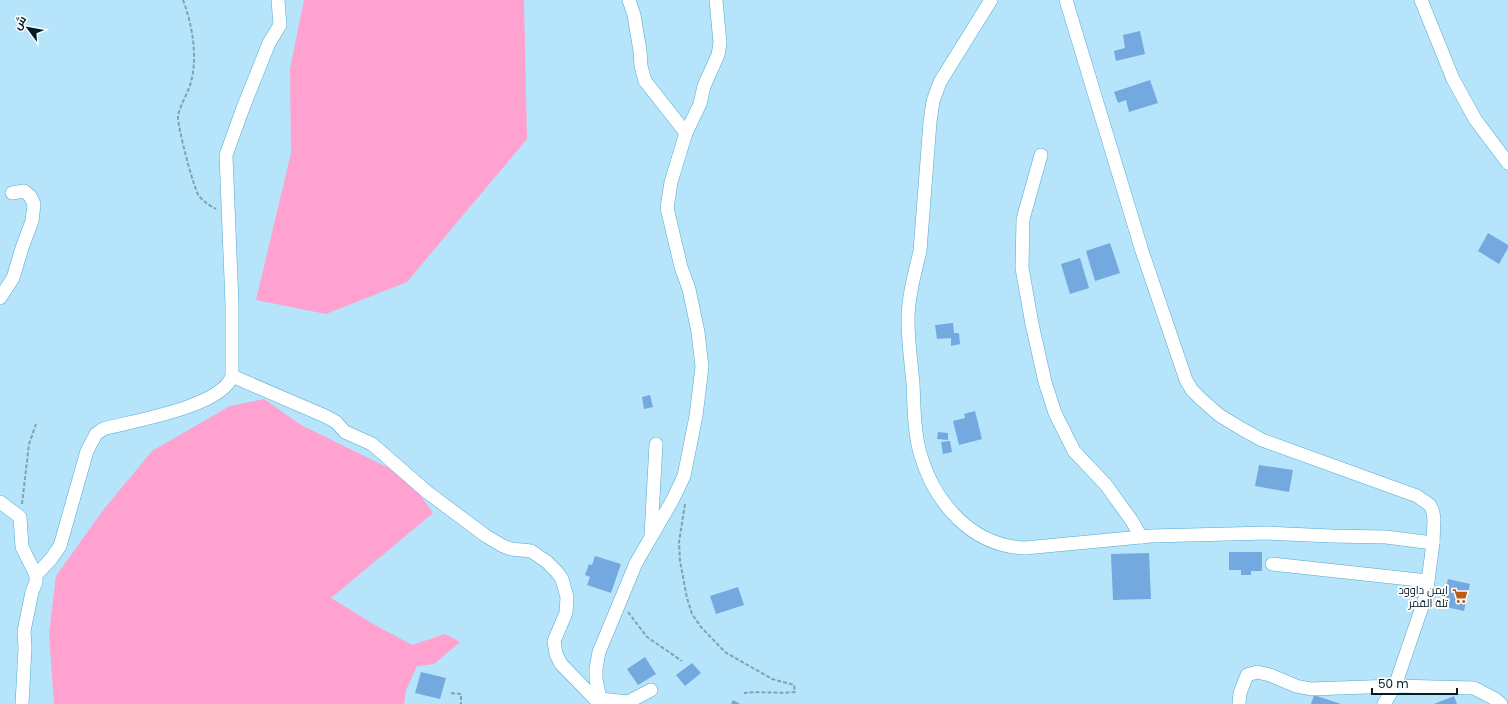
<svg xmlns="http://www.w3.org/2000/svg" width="1508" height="704" viewBox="0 0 1508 704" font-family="Poppins,Cairo,sans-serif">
<rect width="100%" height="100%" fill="#b5e4fb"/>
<!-- green -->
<g fill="#ffa2cf">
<path d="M 304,0 L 524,0 L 527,139 L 407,282 L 326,314 L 256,300 L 291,153 L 290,69 Z"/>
<path d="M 264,399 L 301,425 L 407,477 L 433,513 L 331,598 L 375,625 L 412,645 L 445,634 L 460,642 L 434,664 L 417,666 L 406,690 L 404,704 L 54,704 L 49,633 L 56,576 L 104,509 L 152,451 L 230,406 Z"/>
</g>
<!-- building -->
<g fill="#74a9df">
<path d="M 1140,31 L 1145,54 L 1116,61 L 1114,51 L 1125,48 L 1123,35 Z"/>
<path d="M 1150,80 L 1158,103 L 1129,112 L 1126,100 L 1118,103 L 1114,92 Z"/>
<path d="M 1488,233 L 1508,245 L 1508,248 L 1499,264 L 1478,251 Z"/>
<path d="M 1110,243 L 1120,273 L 1095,281 L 1086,251 Z"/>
<path d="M 1080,258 L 1089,288 L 1070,294 L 1061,264 Z"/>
<path d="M 953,323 L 954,333 L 959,333 L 960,344 L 951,346 L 951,338 L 937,339 L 935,325 Z"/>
<path d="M 650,395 L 653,407 L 644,409 L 642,397 Z"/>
<path d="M 975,411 L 982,439 L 959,445 L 953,421 L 965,418 L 964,414 Z"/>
<path d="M 938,432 L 948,433 L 948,440 L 937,439 Z"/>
<path d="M 950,441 L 952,452 L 943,454 L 941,442 Z"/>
<path d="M 1259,465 L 1293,470 L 1289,492 L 1255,486 Z"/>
<path d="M 1229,552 L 1262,552 L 1262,571 L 1251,571 L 1251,575 L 1241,575 L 1241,570 L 1229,570 Z"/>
<path d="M 1149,553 L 1151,599 L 1113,600 L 1111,554 Z"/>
<path d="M 595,556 L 621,564 L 611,593 L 587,585 L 590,577 L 585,575 L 589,564 L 592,565 Z"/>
<path d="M 1448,579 L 1470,584 L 1464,611 L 1442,606 Z"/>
<path d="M 738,587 L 744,605 L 716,614 L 710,596 Z"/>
<path d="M 645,657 L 656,674 L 638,685 L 627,669 Z"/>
<path d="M 692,663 L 701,673 L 685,686 L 676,675 Z"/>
<path d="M 421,672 L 446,678 L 440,699 L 415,693 Z"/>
<path d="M 1314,695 L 1341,704 L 1311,704 Z"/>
<path d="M 1454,696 L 1457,704 L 1434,704 Z"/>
<path d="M 733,700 L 740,704 L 731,704 Z"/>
</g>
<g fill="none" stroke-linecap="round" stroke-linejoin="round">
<defs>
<g id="minor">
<path d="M 991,0 L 940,82 L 933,101 L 930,122 L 920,251 C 915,272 908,297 908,320 C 908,341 911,362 913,383 C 914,406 914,431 920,453 C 934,502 971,546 1025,548 L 1151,536 L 1267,533 L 1332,536 L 1386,537 L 1433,543"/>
<path d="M 1066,0 L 1142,251 L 1186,380 L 1192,390 L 1201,399 L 1219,415 L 1242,429 L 1262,440 L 1417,496 L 1430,505 L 1433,512 L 1434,520 L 1433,543 L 1428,581 L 1425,598 L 1395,686 L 1384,704"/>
<path d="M 1421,0 L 1453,79 L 1475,119 L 1508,163"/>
<path d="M 686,133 L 700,104 L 704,86 L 718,55 L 720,43 L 716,0"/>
<path d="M 1041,155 L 1023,219 L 1022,268 L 1032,324 L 1045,382 L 1055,413 L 1074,451 L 1106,485 L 1132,521 L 1141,537"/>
<path d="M 0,298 L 13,278 L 22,248 L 32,221 L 34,204 L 30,196 L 24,191 L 12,193"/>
<path d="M 232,376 L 325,416 L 336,422 L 345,432 L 372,444 L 427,492 L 486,536 L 503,546 L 511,549 L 531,551 L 547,562 L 557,572 L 562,579 L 567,597 L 566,613 L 554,641 L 556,654 L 561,664 L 600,704"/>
<path d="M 0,502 L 20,517 L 22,547 L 36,575"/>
<path d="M 651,535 L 656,444"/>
<path d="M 1272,564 L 1428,581"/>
<path d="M 600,699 L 628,702 L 651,690"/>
<path d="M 22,704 L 25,648 L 24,631 L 32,592 L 36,582 L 36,575 L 51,559 L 60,546 L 87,451 L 96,434 L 103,429 C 132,421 222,407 232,376 L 232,304 L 226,155 L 243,108 L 269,43 L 280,25 L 278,0"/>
<path d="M 601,704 L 596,679 L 596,669 L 599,652 L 636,563 L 672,501 L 684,476 L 696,416 L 702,367 L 698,332 L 689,289 L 681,267 L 667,208 L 671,182 L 686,133 L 645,81 L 641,66 L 640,51 L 634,15 L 629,0"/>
<path d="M 1239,704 L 1240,693 L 1247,675 L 1257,672 L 1270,675 L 1296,686 L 1311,689 L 1395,686 L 1474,688 L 1495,699 L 1501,704"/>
</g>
</defs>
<!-- minor casing -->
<use href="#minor" stroke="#56a9ce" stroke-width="14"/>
<!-- path -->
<g stroke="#7ca4b7" stroke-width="2" stroke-dasharray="4 2" stroke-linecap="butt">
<path d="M 183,0 C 192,24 198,56 191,82 C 188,93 180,105 178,116 C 177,125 194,190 199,196 C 204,202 210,206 216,209"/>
<path d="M 22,504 L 29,444 L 36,424"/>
<path d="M 685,504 L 679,542 L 680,561 L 687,598 L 692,614 L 701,627 L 725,652 L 772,679 L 794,685 L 795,692 C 778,694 761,691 744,693"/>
<path d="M 628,612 L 647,637 L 682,661"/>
<path d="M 451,693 L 461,694 L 461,704"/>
</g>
<!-- minor -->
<use href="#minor" stroke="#fff" stroke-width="13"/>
</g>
<!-- icons -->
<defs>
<symbol id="supermarket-bare" viewBox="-9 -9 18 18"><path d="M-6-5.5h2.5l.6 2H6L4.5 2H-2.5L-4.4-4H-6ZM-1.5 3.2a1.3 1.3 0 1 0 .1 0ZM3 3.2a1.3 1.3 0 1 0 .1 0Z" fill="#ba5a15" stroke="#fdfdfd" stroke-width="2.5" paint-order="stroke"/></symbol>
</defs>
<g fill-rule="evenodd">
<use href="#supermarket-bare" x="1449" y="585" width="22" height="22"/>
</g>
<g text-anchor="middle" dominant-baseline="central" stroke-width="4" stroke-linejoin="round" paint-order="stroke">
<!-- poi labels -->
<g font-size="11" fill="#021b26" stroke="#fdfdfd" text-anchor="end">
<text x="1448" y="590">ايمن داوود<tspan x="1448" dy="13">تلة القمر</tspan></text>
</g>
</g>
<!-- north arrow -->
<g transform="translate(28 28) rotate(302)" stroke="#fdfdfd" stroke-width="3" paint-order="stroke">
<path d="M0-3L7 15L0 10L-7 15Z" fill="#021b26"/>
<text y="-6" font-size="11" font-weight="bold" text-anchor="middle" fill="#021b26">ش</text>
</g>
<!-- scale -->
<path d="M1372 688v6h85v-6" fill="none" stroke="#021b26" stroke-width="2"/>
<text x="1378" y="688" font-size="12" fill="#021b26" stroke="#fdfdfd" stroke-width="3" paint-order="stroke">50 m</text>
</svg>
